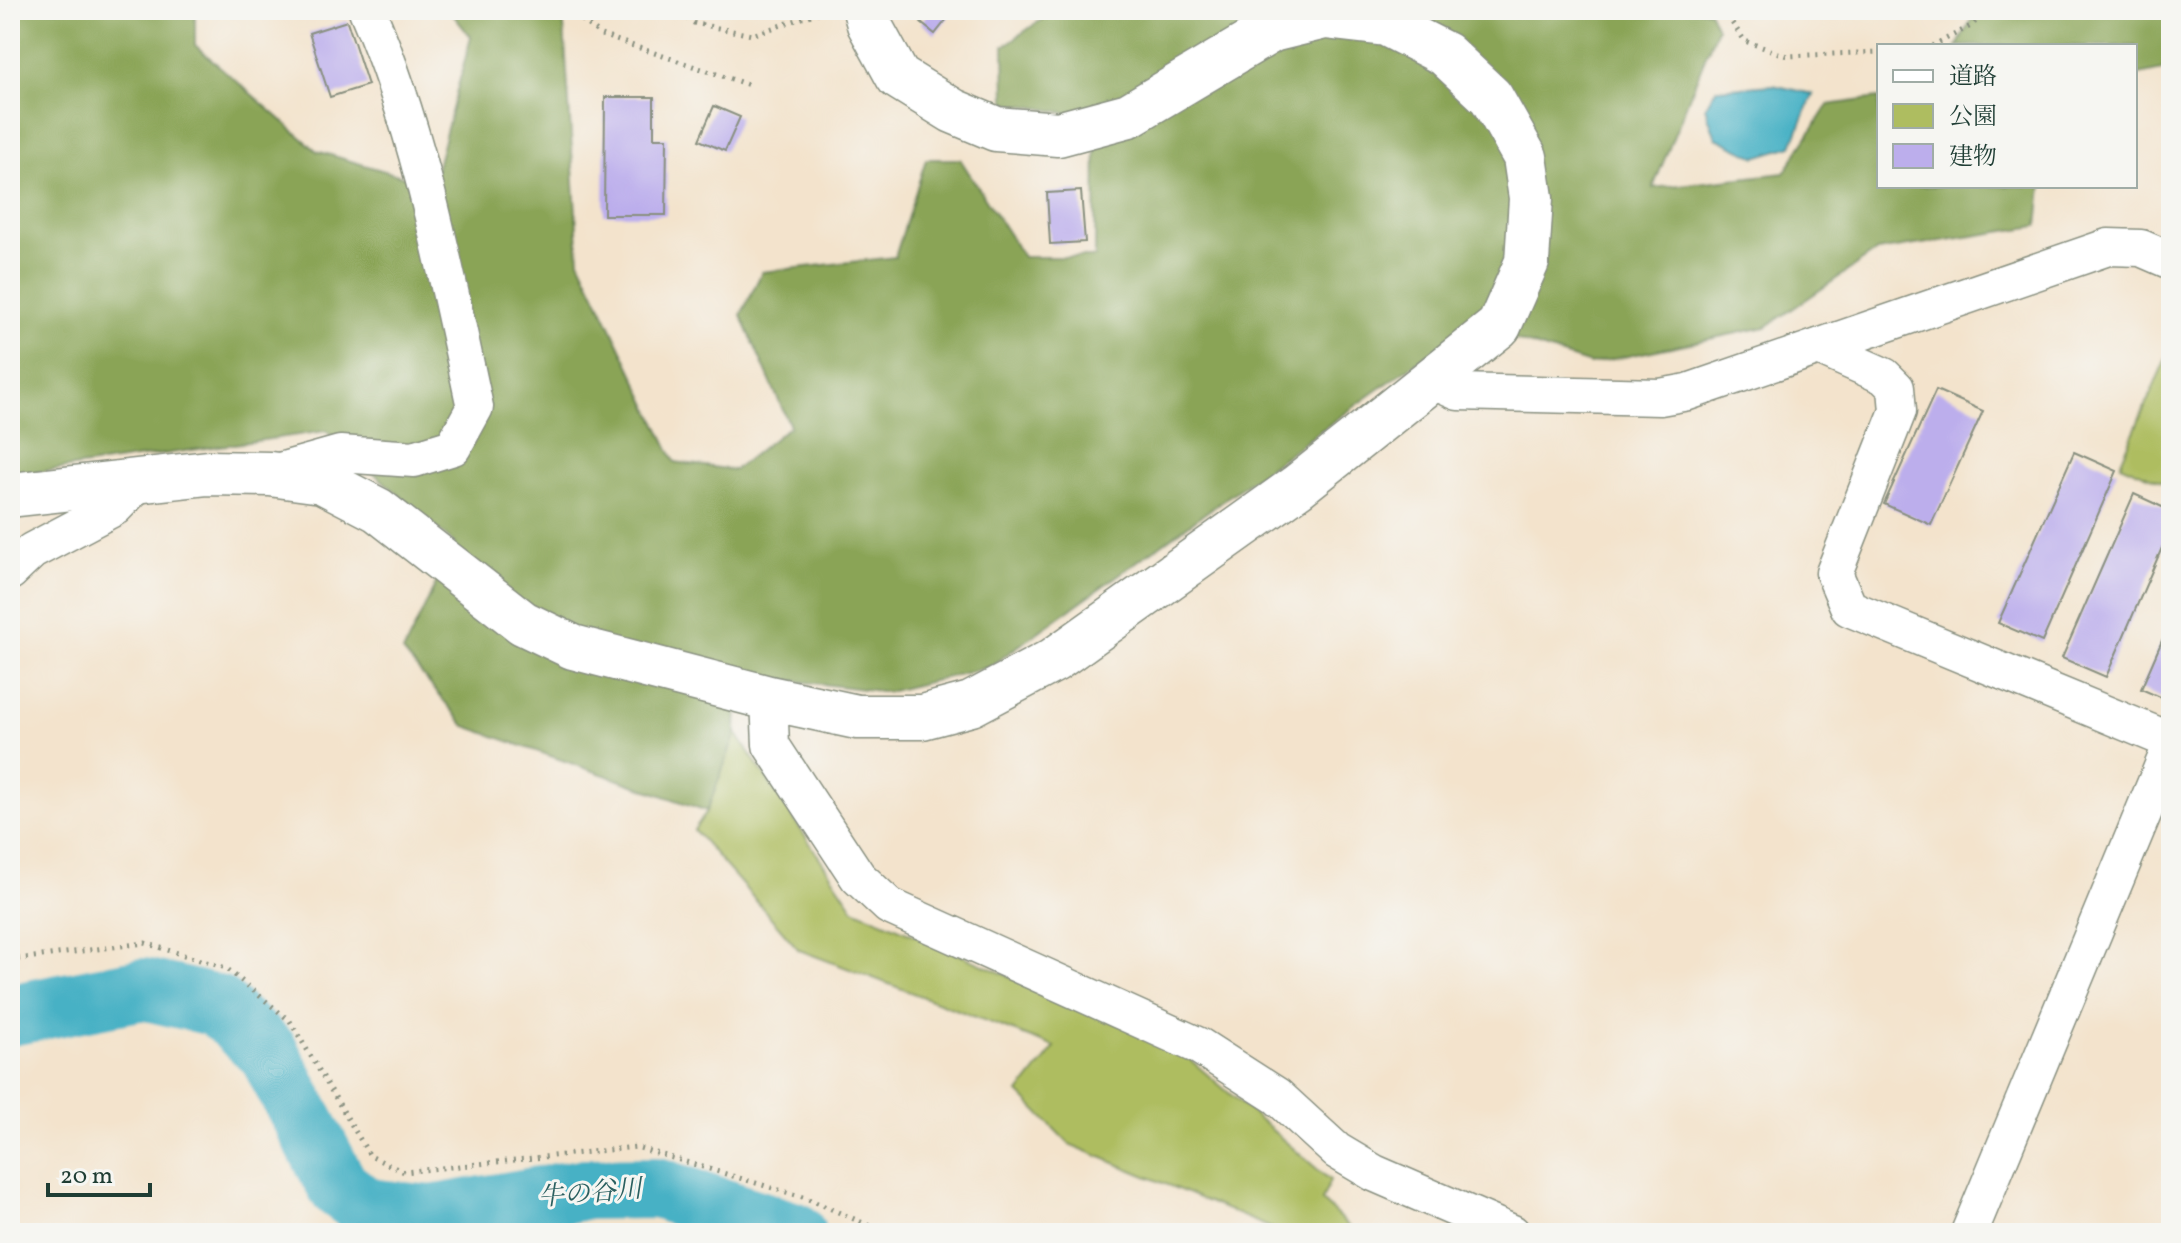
<svg xmlns="http://www.w3.org/2000/svg" width="2181" height="1243" viewBox="0 0 2181 1243" font-family="Vollkorn,'Noto Serif JP',serif">
<rect width="100%" height="100%" fill="#f6f6f2"/>
<filter id="ink" filterUnits="userSpaceOnUse"><feTurbulence type="fractalNoise" baseFrequency=".0125" numOctaves="2"/><feDisplacementMap in="SourceGraphic" scale="16" xChannelSelector="R" yChannelSelector="G"/><feConvolveMatrix kernelMatrix="1 2 1 2 8 2 1 2 1" color-interpolation-filters="sRGB"/></filter>
<filter id="wash" filterUnits="userSpaceOnUse"><feTurbulence type="fractalNoise" baseFrequency=".006" numOctaves="4" result="noise"/><feDisplacementMap in="SourceGraphic" scale="32" xChannelSelector="R" yChannelSelector="G"/><feGaussianBlur stdDeviation="1.8" result="paint"/><feColorMatrix in="noise" values="0 0 0 0 0 0 0 0 0 0 0 0 0 0 0 0 0 1.4 0 .05"/><feComposite in="paint" operator="in"/></filter>
<g filter="url(#wash)">
<rect width="100%" height="100%" fill="#f3e3cc"/>
<!-- green -->
<g fill="#aebd60" stroke="#667d4a" stroke-width="2">
<path d="M 2171,347 L 2171,486 L 2120,464 Z"/>
<path d="M 736,733 L 854,909 L 1179,1050 L 1330,1180 L 1322,1201 L 1356,1233 L 1283,1233 L 1069,1144 L 1019,1093 L 1055,1047 L 799,950 L 694,830 L 707,811 Z"/>
</g>
<!-- forest -->
<g fill="#8aa456" stroke="#547045" stroke-width="2">
<path d="M 10,10 L 195,10 L 195,45 L 317,151 L 432,185 L 471,37 L 449,10 L 563,10 L 579,260 L 675,462 L 734,470 L 790,426 L 741,315 L 762,272 L 895,257 L 926,159 L 960,159 L 1023,257 L 1095,257 L 1096,118 L 1005,102 L 1004,46 L 1055,10 L 1709,10 L 1717,28 L 1653,188 L 1784,173 L 1828,105 L 1879,98 L 1879,186 L 2042,186 L 2038,226 L 1877,251 L 1766,327 L 1590,364 L 1469,325 L 989,667 L 888,692 L 738,674 L 736,733 L 707,811 L 465,726 L 403,652 L 455,544 L 326,431 L 10,476 Z"/>
<path d="M 1977,10 L 2171,10 L 2171,68 L 2135,76 L 2135,46 L 1957,46 Z"/>
</g>
<!-- water -->
<path fill="#47b1c5" stroke="#33777c" stroke-width="2" d="M 1773,85 L 1813,94 L 1792,146 L 1756,157 L 1716,138 L 1705,107 L 1716,89 Z"/>
<g fill="none" stroke-linecap="round" stroke-linejoin="round">
<!-- river -->
<path stroke="#47b1c5" stroke-width="62" d="M 10,1015 L 143,989 L 217,1006 L 268,1052 L 339,1188 L 368,1209 L 431,1216 L 586,1189 L 657,1188 L 795,1233"/>
</g>
<g id="blocks">
<!-- building -->
<g fill="#bcaeec">
<path d="M 930,10 L 954,10 L 935,34 L 921,23 Z"/>
<path d="M 347,21 L 368,85 L 330,97 L 309,33 Z"/>
<path d="M 605,97 L 654,97 L 654,138 L 667,138 L 666,215 L 604,215 Z"/>
<path d="M 714,106 L 740,117 L 725,151 L 699,140 Z"/>
<path d="M 1081,191 L 1085,242 L 1050,244 L 1047,193 Z"/>
<path d="M 1936,390 L 1983,411 L 1931,525 L 1884,504 Z"/>
<path d="M 2074,452 L 2117,471 L 2042,642 L 1998,623 Z"/>
<path d="M 2134,494 L 2171,511 L 2171,527 L 2106,677 L 2062,658 Z"/>
<path d="M 2171,620 L 2171,702 L 2141,689 Z"/>
</g>
</g>
</g>
<g filter="url(#ink)">
<use href="#blocks" fill-opacity="0" stroke="#899080" stroke-width="2"/>
<g fill="none" stroke-linecap="round" stroke-linejoin="round">
<defs>
<g id="street">
<path d="M 1819,347 L 1884,376 L 1896,388 L 1898,411 L 1834,573 L 1849,608 L 2171,741"/>
<path d="M 1433,381 L 1458,392 L 1660,397 L 1688,392 L 2108,247 L 2141,248 L 2171,261"/>
<path d="M 276,472 L 340,454 L 414,459 L 453,447 L 475,407 C 446,274 421,136 367,10"/>
<path d="M 10,572 L 32,551 L 115,507 L 143,478"/>
<path d="M 769,698 L 771,745 L 858,877 L 889,906 L 1199,1046 L 1277,1096 L 1337,1151 L 1374,1173 L 1512,1233"/>
<path d="M 1969,1233 L 2171,746"/>
</g>
<path id="secondary" d="M 10,495 L 208,473 L 270,474 L 322,481 L 378,510 L 523,623 L 573,647 L 769,698 L 857,717 L 922,717 L 971,704 L 1054,660 L 1298,486 L 1499,326 L 1527,262 L 1531,198 L 1525,157 L 1491,97 L 1445,54 L 1386,24 L 1325,17 L 1272,30 L 1129,115 L 1058,134 L 996,129 L 953,111 L 898,77 L 869,24 L 865,10"/>
</defs>
<!-- street casing -->
<use href="#street" stroke="#899080" stroke-width="39"/>
<!-- secondary casing -->
<use href="#secondary" stroke="#899080" stroke-width="47"/>
<!-- path -->
<g stroke="#899080" stroke-width="5" stroke-dasharray="2 6" stroke-linecap="butt">
<path d="M 570,10 L 601,35 L 752,86"/>
<path d="M 673,10 L 694,23 L 752,35 L 826,10"/>
<path d="M 1723,10 L 1745,41 L 1787,56 L 1879,52"/>
<path d="M 1932,46 L 1971,26 L 1987,10"/>
<path d="M 10,960 L 145,943 L 226,968 L 290,1021 L 370,1156 L 404,1172 L 636,1147 L 806,1198 L 886,1233"/>
</g>
<!-- street -->
<use href="#street" stroke="#fff" stroke-width="36"/>
<!-- secondary -->
<use href="#secondary" stroke="#fff" stroke-width="44"/>
</g>
</g>
<g text-anchor="middle" dominant-baseline="central" stroke-width="6" stroke-linejoin="round" paint-order="stroke">
<!-- water labels -->
<g font-size="26" font-style="italic" fill="#2b6060" stroke="#f6f6f2">
<text transform="translate(590 1194) rotate(-5)">牛の谷川</text>
</g>
</g>
<!-- margin -->
<rect width="2181" height="1243" fill="none" stroke="#f6f6f2" stroke-width="40"/>
<!-- legend -->
<rect x="1877" y="44" width="260" height="144" fill="#f6f6f2" stroke="#a0aca6" stroke-width="2"/>
<rect x="1893" y="70" width="40" height="12" fill="#ffffff" stroke="#a0aca6" stroke-width="2"/>
<text x="1949" y="84" font-size="24" fill="#1f3d34">道路</text>
<rect x="1893" y="104" width="40" height="24" fill="#aebd60" stroke="#a0aca6" stroke-width="2"/>
<text x="1949" y="124" font-size="24" fill="#1f3d34">公園</text>
<rect x="1893" y="144" width="40" height="24" fill="#bcaeec" stroke="#a0aca6" stroke-width="2"/>
<text x="1949" y="164" font-size="24" fill="#1f3d34">建物</text>
<!-- scale -->
<path d="M48 1183v12h102v-12" fill="none" stroke="#1f3d34" stroke-width="4"/>
<text x="60" y="1183" font-size="24" fill="#1f3d34" stroke="#f6f6f2" stroke-width="6" paint-order="stroke">20 m</text>
</svg>
